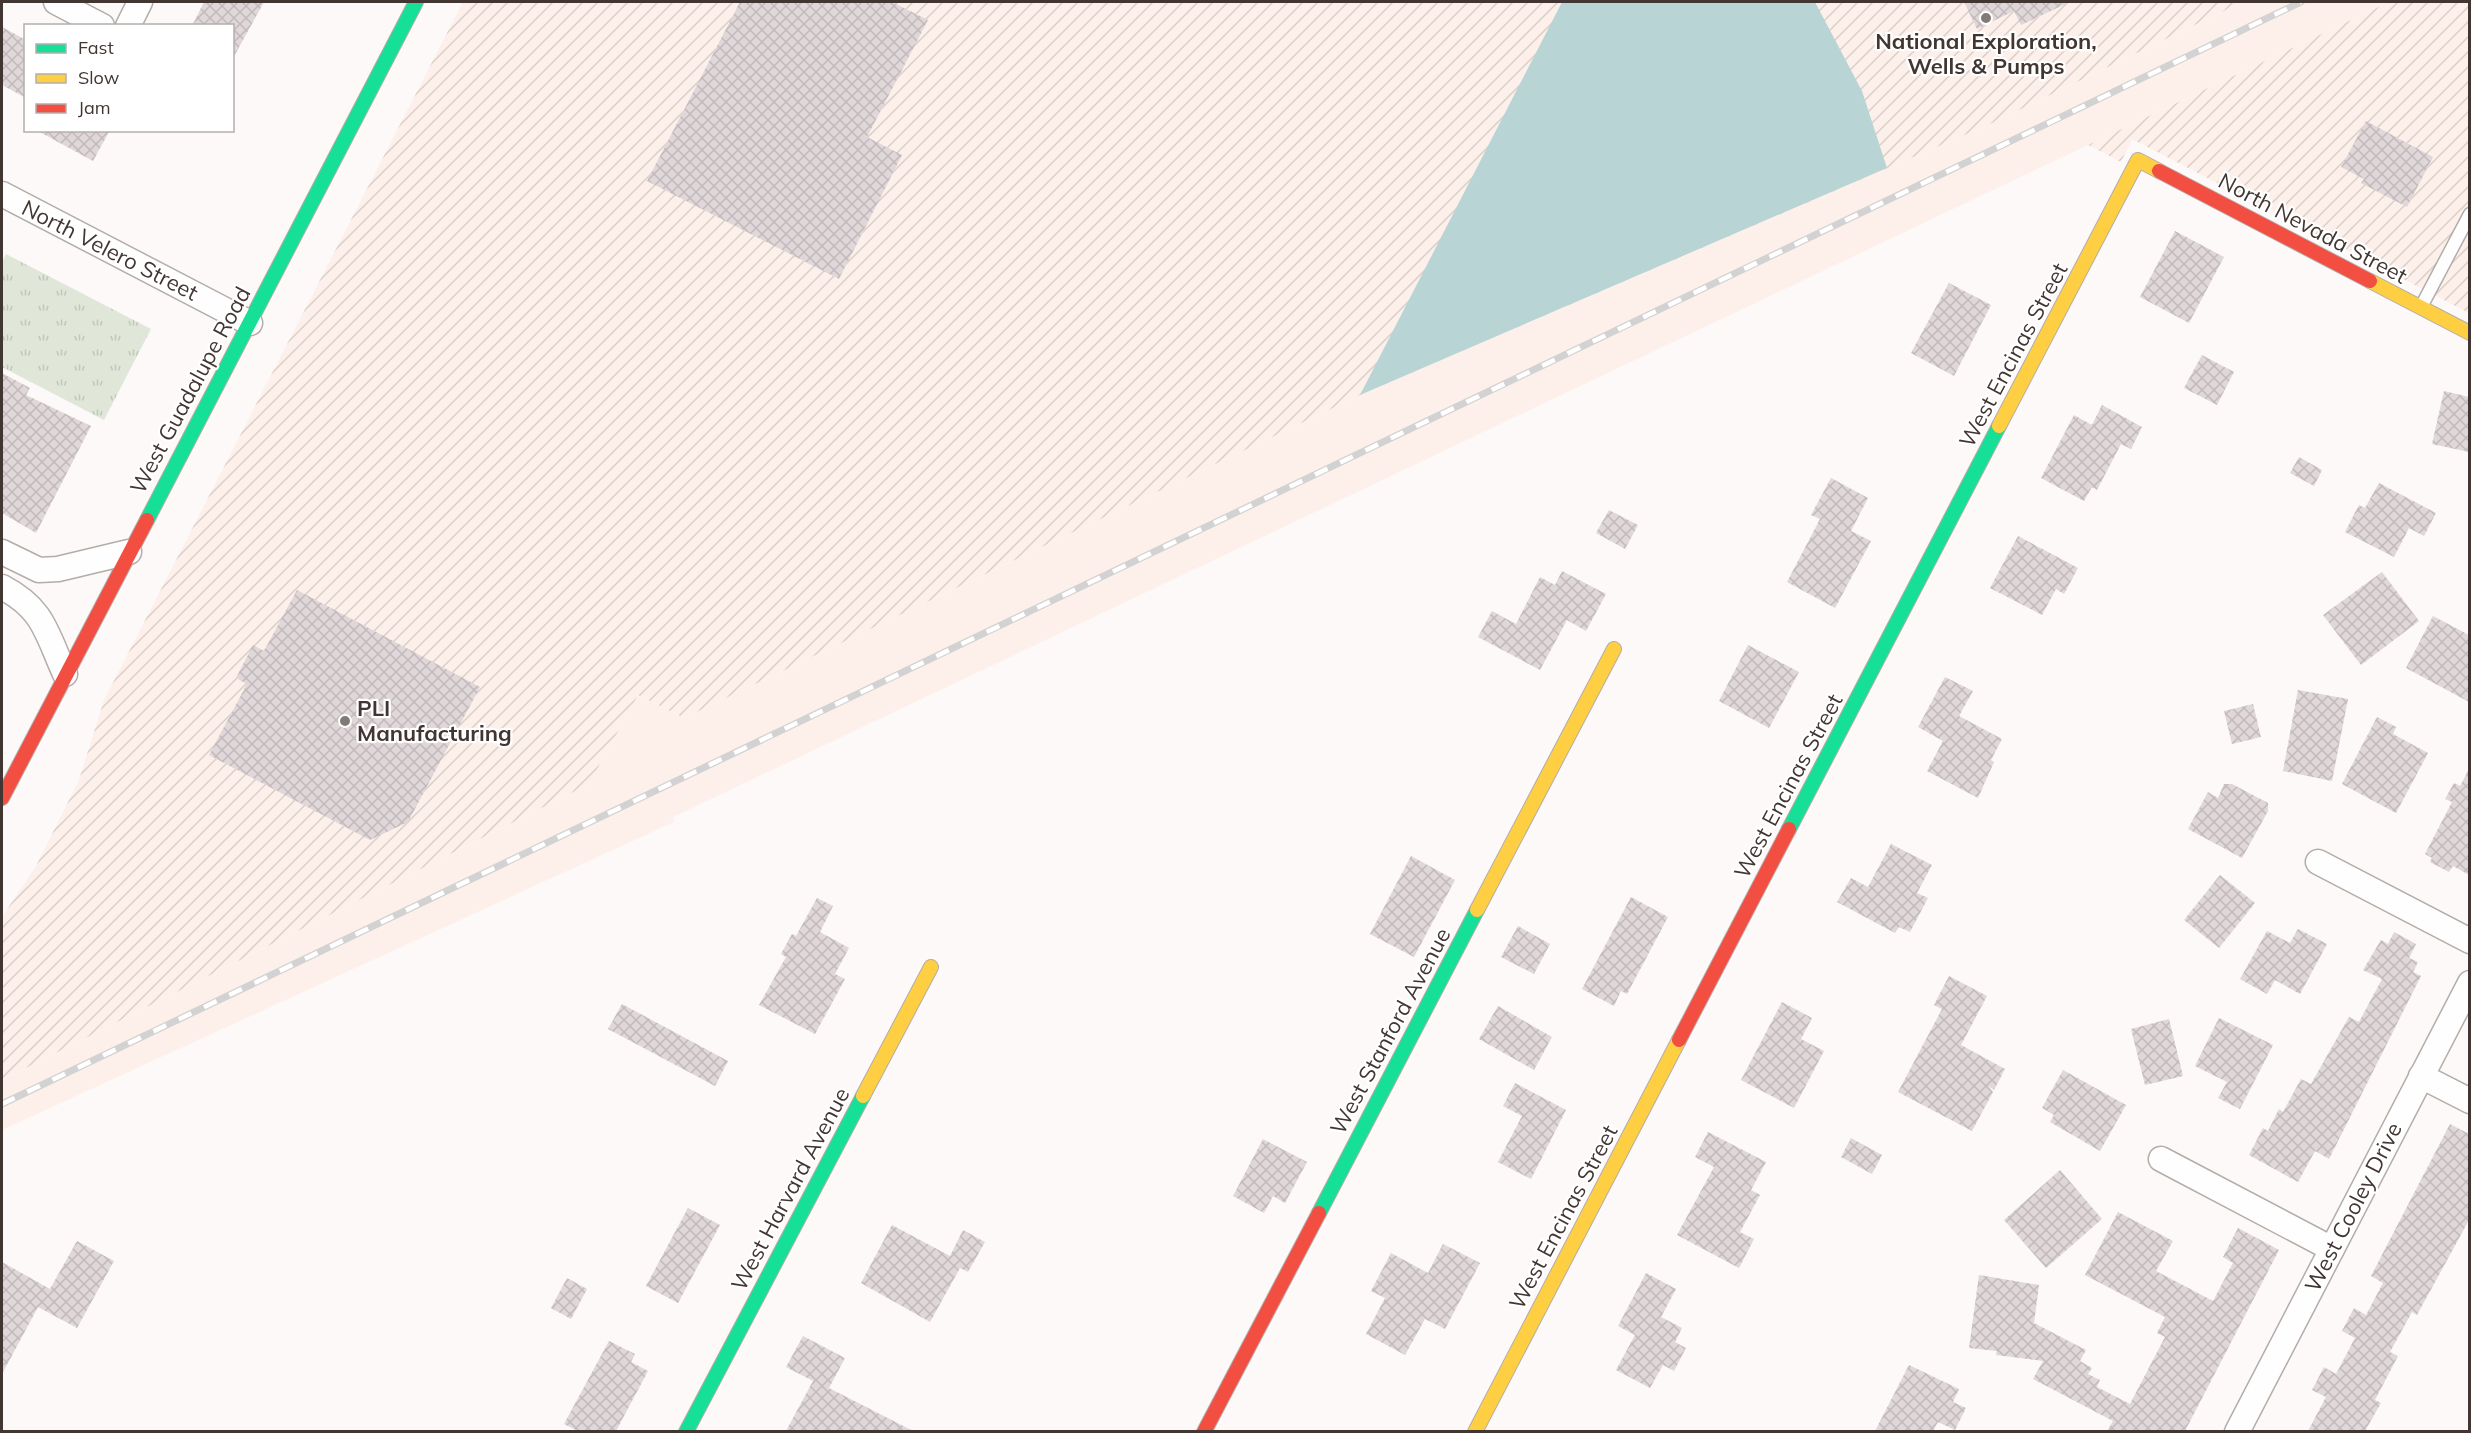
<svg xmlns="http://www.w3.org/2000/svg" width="2471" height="1433" viewBox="0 0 2471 1433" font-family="Mulish,sans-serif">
<defs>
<pattern id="industrial-furrows" width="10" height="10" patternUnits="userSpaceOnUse" patternTransform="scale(1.5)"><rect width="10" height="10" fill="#fdf0ea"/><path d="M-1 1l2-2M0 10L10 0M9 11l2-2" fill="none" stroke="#dacec9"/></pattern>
<pattern id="park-tufts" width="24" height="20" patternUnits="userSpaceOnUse" patternTransform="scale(1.5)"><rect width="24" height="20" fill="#e0e7d9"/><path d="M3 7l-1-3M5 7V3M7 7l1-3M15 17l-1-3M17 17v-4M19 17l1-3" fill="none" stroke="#c1c7bb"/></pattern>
<pattern id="building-cross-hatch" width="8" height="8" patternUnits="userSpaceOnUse" patternTransform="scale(1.5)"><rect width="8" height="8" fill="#e0d7d9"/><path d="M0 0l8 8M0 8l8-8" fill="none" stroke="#c1b9bb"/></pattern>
</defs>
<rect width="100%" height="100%" fill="#fcf9f8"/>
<!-- built -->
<path fill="#fdf0ea" d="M 2242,2 L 2389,2 L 673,817 L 674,822 L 2,1130 L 2,1080 L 589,784 L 638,695 L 684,718 L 1360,395 L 1990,124 Z"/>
<!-- industrial -->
<g fill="url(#industrial-furrows)">
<path d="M 463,2 L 2242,2 L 1990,124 L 1360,395 L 684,718 L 638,695 L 589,784 L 2,1080 L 2,917 L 36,866 L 79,780 L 104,700 Z"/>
<path d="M 2389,2 L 2469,2 L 2469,313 L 2132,139 L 2121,162 L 2088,145 Z"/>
</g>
<!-- park -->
<path fill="url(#park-tufts)" d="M 6,254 L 151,329 L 104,420 L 2,367 L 2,263 Z"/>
<!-- water -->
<path fill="#b9d4d4" d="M 1562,2 L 1815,2 L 1862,91 L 1887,168 L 1360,395 Z"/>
<!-- building -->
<g fill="url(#building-cross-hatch)">
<path d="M 204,2 L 264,2 L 232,60 L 232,26 L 192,26 Z"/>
<path d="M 740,2 L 892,2 L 928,20 L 867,137 L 902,155 L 839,279 L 647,181 Z"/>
<path d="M 1964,2 L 2070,2 L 2021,25 L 2014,11 L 1977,29 Z"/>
<path d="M 2,27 L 26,40 L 26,98 L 2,85 Z"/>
<path d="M 2366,121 L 2433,157 L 2407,207 L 2361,183 L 2364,179 L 2341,167 Z"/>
<path d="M 36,130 L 110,130 L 93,161 Z"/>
<path d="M 2175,231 L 2224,257 L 2189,323 L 2140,297 Z"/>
<path d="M 1949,283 L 1991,305 L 1954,376 L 1911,353 Z"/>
<path d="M 2202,355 L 2234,372 L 2217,405 L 2184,388 Z"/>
<path d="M 2,373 L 30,388 L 26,395 L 91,426 L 36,533 L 2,513 Z"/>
<path d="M 2444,391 L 2469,397 L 2469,452 L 2432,444 Z"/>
<path d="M 2102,405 L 2142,427 L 2131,449 L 2121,444 L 2097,490 L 2092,487 L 2084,501 L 2041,478 L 2074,415 L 2092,425 Z"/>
<path d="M 2299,457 L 2322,470 L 2314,486 L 2290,473 Z"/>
<path d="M 1831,478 L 1868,498 L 1851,531 L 1871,541 L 1835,608 L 1787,582 L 1820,519 L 1811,515 Z"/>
<path d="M 2379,483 L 2436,513 L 2424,536 L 2409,528 L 2394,557 L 2345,532 L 2359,505 L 2365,508 Z"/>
<path d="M 1609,510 L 1638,525 L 1625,549 L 1596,533 Z"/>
<path d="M 2018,536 L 2078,568 L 2064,594 L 2056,589 L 2042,615 L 1990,588 Z"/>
<path d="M 1562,571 L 1606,594 L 1586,631 L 1567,620 L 1540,670 L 1478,637 L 1492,611 L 1516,624 L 1540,577 L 1555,585 Z"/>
<path d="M 2382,572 L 2419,621 L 2361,665 L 2323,615 Z"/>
<path d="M 297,590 L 480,687 L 408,822 L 370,840 L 209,755 L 247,684 L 236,678 L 253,645 L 264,651 Z"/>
<path d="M 2433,616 L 2469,635 L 2469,702 L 2406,668 Z"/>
<path d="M 1748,645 L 1799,672 L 1769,728 L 1719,701 Z"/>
<path d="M 1945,677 L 1973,691 L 1959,716 L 2002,739 L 1991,760 L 1994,762 L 1978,798 L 1927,771 L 1943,741 L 1918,727 Z"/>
<path d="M 2298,690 L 2348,699 L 2332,781 L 2283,771 Z"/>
<path d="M 2253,704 L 2261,737 L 2232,744 L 2224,711 Z"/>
<path d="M 2377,717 L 2396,727 L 2393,734 L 2428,753 L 2396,813 L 2342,784 Z"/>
<path d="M 2469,769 L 2469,875 L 2453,866 L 2449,872 L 2430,862 L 2432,858 L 2425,854 L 2452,802 L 2445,799 L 2454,783 L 2460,786 Z"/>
<path d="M 2224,784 L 2232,784 L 2268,803 L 2268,811 L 2242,858 L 2188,829 L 2208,792 L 2218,798 Z"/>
<path d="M 1891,844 L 1932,865 L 1917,893 L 1928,898 L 1910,932 L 1899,927 L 1895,933 L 1837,902 L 1851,878 L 1868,887 Z"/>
<path d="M 1411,856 L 1455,880 L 1414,957 L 1370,934 Z"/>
<path d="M 2220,875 L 2255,903 L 2219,948 L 2184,920 Z"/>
<path d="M 1631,897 L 1668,917 L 1627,994 L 1621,991 L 1614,1006 L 1582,989 Z"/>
<path d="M 817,898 L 833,906 L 820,932 L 849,948 L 835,974 L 845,979 L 815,1034 L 759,1005 L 786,957 L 781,954 L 792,934 L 796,936 Z"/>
<path d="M 1518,926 L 1550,944 L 1534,974 L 1501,957 Z"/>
<path d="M 2298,929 L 2327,944 L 2300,994 L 2275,980 L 2267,994 L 2240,979 L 2267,931 L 2290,943 Z"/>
<path d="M 2394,932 L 2416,944 L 2409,958 L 2418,962 L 2413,972 L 2421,976 L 2329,1159 L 2315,1151 L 2298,1182 L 2249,1155 L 2263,1128 L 2268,1131 L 2279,1109 L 2283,1112 L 2301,1079 L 2311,1084 L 2349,1017 L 2359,1022 L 2382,979 L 2363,970 L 2381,940 L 2388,944 Z"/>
<path d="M 1949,976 L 1987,996 L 1961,1045 L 2005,1069 L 1994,1090 L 1988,1086 L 1993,1092 L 1972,1131 L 1898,1092 L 1942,1009 L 1934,1005 Z"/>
<path d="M 1782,1002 L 1812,1018 L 1801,1039 L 1824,1051 L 1794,1108 L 1741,1080 Z"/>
<path d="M 622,1004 L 728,1061 L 715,1086 L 608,1029 Z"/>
<path d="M 1498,1006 L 1552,1037 L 1534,1070 L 1479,1039 Z"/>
<path d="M 2219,1018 L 2273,1045 L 2240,1109 L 2218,1098 L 2227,1082 L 2195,1066 Z"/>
<path d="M 2169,1019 L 2183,1076 L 2145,1085 L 2131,1029 Z"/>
<path d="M 2063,1070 L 2126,1105 L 2100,1151 L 2050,1122 L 2054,1115 L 2042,1108 Z"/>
<path d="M 1515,1083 L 1566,1110 L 1531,1179 L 1498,1162 L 1522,1116 L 1503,1106 Z"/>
<path d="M 2450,1124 L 2469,1134 L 2469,1220 L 2417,1315 L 2412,1312 L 2390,1352 L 2398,1356 L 2375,1400 L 2381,1403 L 2365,1431 L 2308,1431 L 2326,1397 L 2312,1390 L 2324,1367 L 2336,1374 L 2355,1338 L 2342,1331 L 2354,1308 L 2366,1315 L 2383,1283 L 2371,1276 Z"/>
<path d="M 1708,1132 L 1766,1162 L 1751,1190 L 1760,1195 L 1740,1232 L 1754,1239 L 1739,1268 L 1677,1235 L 1714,1167 L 1695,1157 Z"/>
<path d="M 1851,1138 L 1882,1155 L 1872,1174 L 1841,1157 Z"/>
<path d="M 1263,1139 L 1307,1162 L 1285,1203 L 1273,1196 L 1264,1213 L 1233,1196 Z"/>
<path d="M 2060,1170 L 2102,1219 L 2046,1268 L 2004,1220 Z"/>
<path d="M 688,1208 L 720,1225 L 678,1303 L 646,1286 Z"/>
<path d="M 2118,1212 L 2173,1241 L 2156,1271 L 2213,1301 L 2233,1263 L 2223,1257 L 2238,1228 L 2279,1250 L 2185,1431 L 2107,1431 L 2113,1421 L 2033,1379 L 2043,1361 L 1996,1355 L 1997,1351 L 1969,1348 L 1979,1275 L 2039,1285 L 2034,1323 L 2086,1350 L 2080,1361 L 2092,1368 L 2088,1374 L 2100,1380 L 2097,1387 L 2130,1404 L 2165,1337 L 2157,1333 L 2165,1317 L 2085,1275 Z"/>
<path d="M 892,1225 L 950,1256 L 963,1230 L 985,1242 L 968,1272 L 960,1268 L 930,1322 L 861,1283 Z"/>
<path d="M 77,1241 L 114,1261 L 77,1328 L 38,1307 L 2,1374 L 2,1262 L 50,1289 Z"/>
<path d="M 1443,1244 L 1480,1263 L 1445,1329 L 1425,1319 L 1405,1355 L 1366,1334 L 1385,1298 L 1371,1291 L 1391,1253 L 1428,1273 Z"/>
<path d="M 1646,1273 L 1676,1289 L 1661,1317 L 1682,1328 L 1675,1342 L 1686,1348 L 1674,1371 L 1663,1365 L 1650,1388 L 1616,1370 L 1635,1335 L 1618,1326 Z"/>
<path d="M 567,1278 L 587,1289 L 571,1319 L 551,1308 Z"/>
<path d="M 803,1336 L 845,1358 L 829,1388 L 913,1431 L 786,1431 L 813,1381 L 786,1367 Z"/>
<path d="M 609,1341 L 635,1354 L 631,1362 L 648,1371 L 616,1431 L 578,1431 L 564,1424 Z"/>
<path d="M 1909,1365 L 1959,1389 L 1953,1402 L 1966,1408 L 1955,1430 L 1938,1422 L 1933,1431 L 1875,1431 Z"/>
</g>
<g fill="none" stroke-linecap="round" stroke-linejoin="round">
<defs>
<path id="lane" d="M 2421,307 L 2470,214"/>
<g id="street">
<path d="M 56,2 L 102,26"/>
<path d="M 128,26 L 140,2"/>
<path d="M 2,194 L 250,323"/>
<path d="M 2,552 L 39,570 L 58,569 L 129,552"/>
<path d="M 2,587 C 44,609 46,632 65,674"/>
<path d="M 2318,862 L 2470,941"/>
<path d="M 2421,1076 L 2470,1101"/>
<path d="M 2161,1159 L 2332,1249"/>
<path d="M 2237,1432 L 2470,983"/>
</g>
<g id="fast">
<path d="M 147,520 L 416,2"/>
<path d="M 1789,829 L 1999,426"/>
<path d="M 1319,1213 L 1477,910"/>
<path d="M 686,1432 L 863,1096"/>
</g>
<g id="slow">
<path d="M 2370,281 L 2470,333"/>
<path d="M 1999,426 L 2138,160 L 2159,171"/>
<path d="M 1477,910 L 1614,649"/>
<path d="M 863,1096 L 931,967"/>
<path d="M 1475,1432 L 1679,1040"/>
</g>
<g id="jam">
<path d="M 2159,171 L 2370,281"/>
<path d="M 2,798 L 147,520"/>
<path d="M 1679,1040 L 1789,829"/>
<path d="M 1204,1432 L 1319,1213"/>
</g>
</defs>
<!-- lane casing -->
<use href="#lane" stroke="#b3adaa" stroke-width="15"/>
<!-- street casing -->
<use href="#street" stroke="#b3adaa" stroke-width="27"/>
<!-- fast casing -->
<use href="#fast" stroke="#b3adaa" stroke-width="16"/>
<!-- slow casing -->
<use href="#slow" stroke="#b3adaa" stroke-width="16"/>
<!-- jam casing -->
<use href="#jam" stroke="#b3adaa" stroke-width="16"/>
<!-- lane -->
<use href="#lane" stroke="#fffefe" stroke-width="12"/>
<!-- street -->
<use href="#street" stroke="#fffefe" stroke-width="24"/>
<!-- fast -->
<use href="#fast" stroke="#16e098" stroke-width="14"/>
<!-- slow -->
<use href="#slow" stroke="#ffcf43" stroke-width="14"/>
<!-- jam -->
<use href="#jam" stroke="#f24e42" stroke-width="14"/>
<defs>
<path id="rail" d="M 2,1104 L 2301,2"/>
</defs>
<!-- rail casing -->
<use href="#rail" stroke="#d3d2d2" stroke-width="7"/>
<!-- rail -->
<use href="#rail" stroke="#fff" stroke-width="4.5" stroke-dasharray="14" stroke-linecap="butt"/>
</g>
<!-- markers -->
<g fill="#827a77" stroke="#fff" stroke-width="2">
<circle cx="1986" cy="18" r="6"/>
<circle cx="345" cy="721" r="6"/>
</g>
<g text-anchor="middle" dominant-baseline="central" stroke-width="4.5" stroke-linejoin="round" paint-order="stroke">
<!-- poi labels -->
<g font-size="22" font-weight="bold" fill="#413632" stroke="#fff">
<text x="1986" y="41">National Exploration,<tspan x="1986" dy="25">Wells &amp; Pumps</tspan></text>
<text x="357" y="708" text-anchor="start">PLI<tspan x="357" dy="25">Manufacturing</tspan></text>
</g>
<!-- street labels -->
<g font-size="22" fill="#413632" stroke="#fff">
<text transform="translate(2313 228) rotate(28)">North Nevada Street</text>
<text transform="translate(110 250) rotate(27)">North Velero Street</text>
<text transform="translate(2013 355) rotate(-62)">West Encinas Street</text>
<text transform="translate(190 390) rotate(-62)">West Guadalupe Road</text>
<text transform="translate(1788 786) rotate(-62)">West Encinas Street</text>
<text transform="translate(1390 1031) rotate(-62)">West Stanford Avenue</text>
<text transform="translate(790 1189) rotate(-62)">West Harvard Avenue</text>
<text transform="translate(2353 1207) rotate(-63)">West Cooley Drive</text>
<text transform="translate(1563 1217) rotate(-62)">West Encinas Street</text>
</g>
</g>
<!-- border -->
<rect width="2471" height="1433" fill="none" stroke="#413632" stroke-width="6"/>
<!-- legend -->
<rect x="24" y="24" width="210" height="108" fill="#ffffff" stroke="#b3afad" stroke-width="1.5"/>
<rect x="36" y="44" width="30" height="9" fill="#16e098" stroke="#b3afad" stroke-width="1.5"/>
<text x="78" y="54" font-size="18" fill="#413632">Fast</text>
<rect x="36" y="74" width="30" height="9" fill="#ffcf43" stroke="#b3afad" stroke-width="1.5"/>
<text x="78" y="84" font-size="18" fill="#413632">Slow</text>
<rect x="36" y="104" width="30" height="9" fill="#f24e42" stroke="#b3afad" stroke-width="1.5"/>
<text x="78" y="114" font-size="18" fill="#413632">Jam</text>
</svg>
